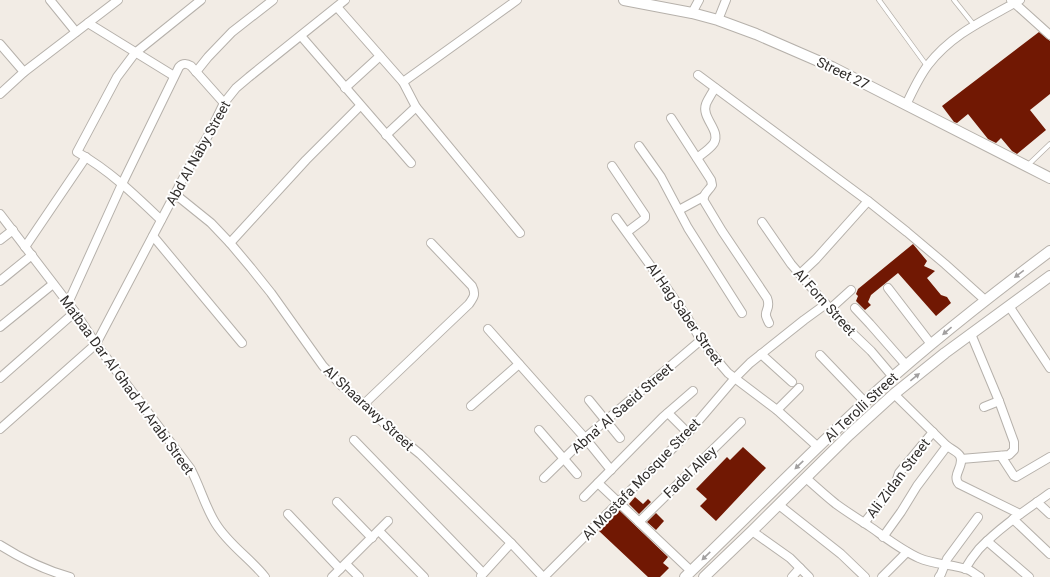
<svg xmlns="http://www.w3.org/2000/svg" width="1050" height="577" viewBox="0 0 1050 577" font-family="Roboto,sans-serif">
<rect width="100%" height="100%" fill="#f2ece5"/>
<!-- building -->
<g fill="#711803">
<path d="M 1039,32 L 1050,41 L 1050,94 L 1030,110 L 1046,130 L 1017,154 L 1012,151 L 1001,138 L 996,143 L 988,139 L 968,114 L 957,123 L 954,122 L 942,106 Z"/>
<path d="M 913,244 L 927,261 L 924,266 L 935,271 L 927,278 L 941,295 L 947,297 L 951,303 L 936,316 L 898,273 L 871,295 L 868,302 L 871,305 L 865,310 L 856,301 L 858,296 L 856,294 L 858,289 Z"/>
<path d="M 743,447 L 766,468 L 716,521 L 700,506 L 707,499 L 696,489 L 727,457 L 730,460 Z"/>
<path d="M 635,497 L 643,504 L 648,499 L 651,502 L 639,514 L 629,504 Z"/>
<path d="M 619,510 L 668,557 L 663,563 L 669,568 L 660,577 L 648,577 L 599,531 Z"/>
<path d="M 656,513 L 664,521 L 656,530 L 647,522 Z"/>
</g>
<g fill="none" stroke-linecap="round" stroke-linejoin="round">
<defs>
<g id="service">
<path d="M 879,0 L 927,66"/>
<path d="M 954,0 L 974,25"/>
<path d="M 1027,166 L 1050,144"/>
</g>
<g id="minor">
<path d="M 50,0 L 76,32"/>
<path d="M 1011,0 L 1050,35"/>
<path d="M 337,7 L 403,82 L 416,107 L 520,233"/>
<path d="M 692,13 L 699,0"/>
<path d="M 718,20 L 726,0"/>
<path d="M 88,23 L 174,76"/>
<path d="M 301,36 L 411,163"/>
<path d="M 0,44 L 24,72"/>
<path d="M 196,72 L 208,57 L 232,32 L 273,0"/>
<path d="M 698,75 L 868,201 L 907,232 L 945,264 L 985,300"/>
<path d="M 403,82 L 517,0"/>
<path d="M 345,88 L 380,56"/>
<path d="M 0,94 L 24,72 L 118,0"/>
<path d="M 906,105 C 912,92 919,77 928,65 C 953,33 985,20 1020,0"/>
<path d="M 671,118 L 711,180 L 712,185 C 709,191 702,194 704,201 L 722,231 L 767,298 C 771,308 765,309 766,316 C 767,319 768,321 769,323"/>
<path d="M 386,135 L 416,107"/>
<path d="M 639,146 L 661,177 L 688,228 L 742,313"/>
<path d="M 697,158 C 702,154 710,149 714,143 C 721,130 701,118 706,104 C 708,99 712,93 715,88"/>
<path d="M 612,166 L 645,215 L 645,218 L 643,220 L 627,232"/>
<path d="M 175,194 L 211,223 L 230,243 L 251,268 L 271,293 L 323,366 L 342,386 L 364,404 L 393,432 L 420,454 L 511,543 L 543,577"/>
<path d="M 679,210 L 703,197"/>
<path d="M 0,214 L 75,312 L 96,344 L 190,468 C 200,486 205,507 216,524 C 229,545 250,558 265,577"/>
<path d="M 616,218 L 666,287 L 687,317 L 701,340 L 722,366 L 728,373 L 777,410 L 818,447"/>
<path d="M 161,220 C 135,195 109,170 77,152 L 117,77 L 135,53 L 201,0"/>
<path d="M 762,222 L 791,264 L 835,315 L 849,330 L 871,351 L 893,377"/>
<path d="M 153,236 L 242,343"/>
<path d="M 0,240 L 13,230"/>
<path d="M 230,243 L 306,160 L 360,106"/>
<path d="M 25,247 L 86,157"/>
<path d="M 800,274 L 816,259 L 868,201"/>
<path d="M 0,281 L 32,255"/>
<path d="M 888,288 L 931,344"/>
<path d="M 68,303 L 122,184 L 179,67 C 183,63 186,63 191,66 L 224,103"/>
<path d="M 1009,306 L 1050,368"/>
<path d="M 855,308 L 870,324 L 906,365"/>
<path d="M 830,309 L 851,290"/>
<path d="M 0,327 L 53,284"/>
<path d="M 488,329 L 585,438 L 611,470"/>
<path d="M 761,354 L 792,382"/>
<path d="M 820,355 L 865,402"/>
<path d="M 0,378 L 75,312"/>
<path d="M 894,394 L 947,446 C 951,449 958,452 960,456 C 965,466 951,475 959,484 L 1020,514"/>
<path d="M 589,400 L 620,438"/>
<path d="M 364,404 L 469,304 C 474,297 476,294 472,286 L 431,243"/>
<path d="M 471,406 L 519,364"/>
<path d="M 984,407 L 999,401"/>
<path d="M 777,410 L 799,388"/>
<path d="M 668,413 L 688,433"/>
<path d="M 0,429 L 96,344 L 187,171 L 209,134 L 224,103 L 236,88 L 249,77 L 345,0"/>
<path d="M 539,430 L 577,474"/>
<path d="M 354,440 L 483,573"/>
<path d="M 1001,456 L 1014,476 L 1016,477 L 1050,457"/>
<path d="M 961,459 L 1009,455 L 1014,450 L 1014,442 L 999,401 L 971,334"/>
<path d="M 544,478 L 585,438 L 648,385 L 701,340"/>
<path d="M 806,478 C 816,487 826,496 836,504 C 847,512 858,519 869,526 C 885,537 901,550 919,558 C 935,565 953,564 969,570 C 973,572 976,575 980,577"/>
<path d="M 598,483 L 691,571"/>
<path d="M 584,497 L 663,417 L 693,391"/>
<path d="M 337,502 L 372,538"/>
<path d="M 1037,502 L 1050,514"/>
<path d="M 779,505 L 841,554 L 865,577"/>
<path d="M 288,514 L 340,569"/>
<path d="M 1013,519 L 1050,554"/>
<path d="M 639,522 L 741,422"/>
<path d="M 864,523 L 894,486 C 897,482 897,478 899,473 L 933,432"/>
<path d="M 379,531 L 424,577"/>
<path d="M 752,531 L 790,558 L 809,577"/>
<path d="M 883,537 L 901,512 L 917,486 L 947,446"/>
<path d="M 987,541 L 1029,577"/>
<path d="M 0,545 C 22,559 45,570 70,577"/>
<path d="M 346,564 L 359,577"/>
<path d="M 965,569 C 969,562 974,555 979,549 C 1000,527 1026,510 1050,493"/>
<path d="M 481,576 L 511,543"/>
<path d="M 332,577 L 388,521"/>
<path d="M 544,577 L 688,433 L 735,378 L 750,363 L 804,320 L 826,304"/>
<path d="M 792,577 L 800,568"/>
<path d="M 882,577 L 907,552"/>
<path d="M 939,577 L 941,574 L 947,559 L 978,517"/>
</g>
<g id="tertiary">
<path d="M 624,0 L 692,13 L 718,20 L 756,34 L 832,67 L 1050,178"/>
<path d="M 685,577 C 745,519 804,459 865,402 C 923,348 986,299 1050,251"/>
<path d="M 704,577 L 752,531 L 849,435 L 894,394 L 945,353 L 1050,276"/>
</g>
</defs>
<!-- service casing -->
<use href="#service" stroke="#b6b1ab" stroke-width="5.5"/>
<!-- minor casing -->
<use href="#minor" stroke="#b6b1ab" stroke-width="10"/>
<!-- tertiary casing -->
<use href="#tertiary" stroke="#b6b1ab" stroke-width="12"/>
<!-- service -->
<use href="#service" stroke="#fff" stroke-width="4"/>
<!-- minor -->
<use href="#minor" stroke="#fff" stroke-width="8"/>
<!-- tertiary -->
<use href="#tertiary" stroke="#fff" stroke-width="10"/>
</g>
<!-- one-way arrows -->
<defs><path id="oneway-solid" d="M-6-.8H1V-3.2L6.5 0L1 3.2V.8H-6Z"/></defs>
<g fill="#a2a0a0">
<use href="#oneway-solid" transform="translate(1019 274) rotate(143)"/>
<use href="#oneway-solid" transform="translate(947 331) rotate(140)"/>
<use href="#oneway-solid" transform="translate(915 377) rotate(-39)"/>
<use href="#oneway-solid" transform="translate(799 465) rotate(136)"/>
<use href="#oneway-solid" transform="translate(706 556) rotate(136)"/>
</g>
<g text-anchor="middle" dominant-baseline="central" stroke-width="4" stroke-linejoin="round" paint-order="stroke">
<!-- street labels -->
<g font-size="14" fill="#302d2b" stroke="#fff">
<text transform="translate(843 73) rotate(26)">Street 27</text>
<text transform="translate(198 153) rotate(-61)">Abd Al Naby Street</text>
<text transform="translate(825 302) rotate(48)">Al Forn Street</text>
<text transform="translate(685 314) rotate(55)">Al Hag Saber Street</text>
<text transform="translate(127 385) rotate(54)">Matbaa Dar Al Ghad Al Arabi Street</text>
<text transform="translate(861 407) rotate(-43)">Al Terolli Street</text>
<text transform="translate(369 408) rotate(43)">Al Shaarawy Street</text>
<text transform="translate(622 408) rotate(-41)">Abna' Al Saeid Street</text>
<text transform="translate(690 472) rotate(-44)">Fadel Alley</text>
<text transform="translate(898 478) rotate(-53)">Ali Zidan Street</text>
<text transform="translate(641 479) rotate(-46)">Al Mostafa Mosque Street</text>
</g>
</g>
</svg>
